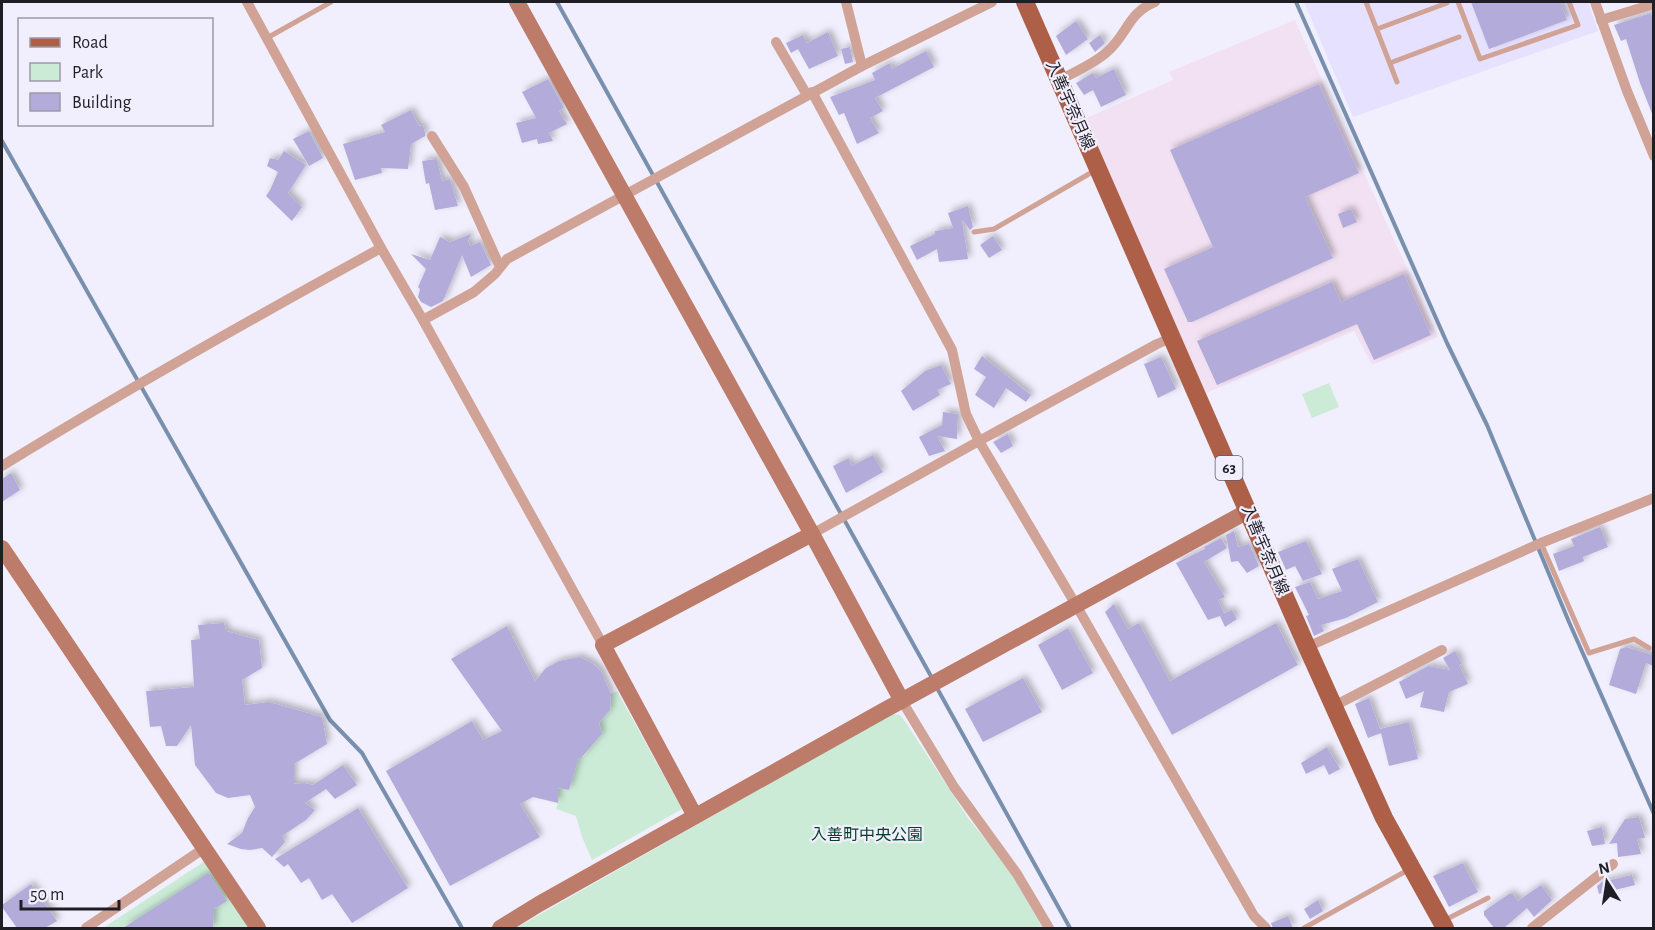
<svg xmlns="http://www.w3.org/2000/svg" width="1655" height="930" viewBox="0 0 1655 930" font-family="'Alegreya Sans','Noto Sans JP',sans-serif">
<defs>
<filter id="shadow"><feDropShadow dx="3.5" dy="-3.5" stdDeviation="3" flood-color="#0004"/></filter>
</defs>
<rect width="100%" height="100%" fill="#f1effd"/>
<!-- industrial -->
<path fill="#f2e1f3" d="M 1295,20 L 1438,337 L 1372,365 L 1354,331 L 1206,393 L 1084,119 L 1173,80 L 1169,72 Z"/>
<!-- built -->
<path fill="#e5e1fe" d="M 1304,2 L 1588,2 L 1598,31 L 1353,117 Z"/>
<!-- green -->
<g fill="#cbebd7">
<path d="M 1329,383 L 1339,407 L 1312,418 L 1302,394 Z"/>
<path d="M 617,691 L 682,809 L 592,860 L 582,837 L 576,816 L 556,809 L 558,803 L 558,788 L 569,790 L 574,774 L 566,772 L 572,757 L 583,757 L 602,734 L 599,723 L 610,710 L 611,694 Z"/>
<path d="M 891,714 L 900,715 L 906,723 L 968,818 L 989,844 L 1013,877 L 1043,928 L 516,928 Z"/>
<path d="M 205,861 L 251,928 L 103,928 Z"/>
</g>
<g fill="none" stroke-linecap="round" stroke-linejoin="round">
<!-- stream -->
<g stroke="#798fae" stroke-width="4">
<path d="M 557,2 L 932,678"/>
<path d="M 1296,2 L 1447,343 L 1487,425 L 1569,622 L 1654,814"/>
<path d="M 2,141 L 330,720 L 362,753 L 462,928"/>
<path d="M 937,688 L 1070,928"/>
</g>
</g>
<!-- building -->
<g fill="#b3acdb" filter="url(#shadow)">
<path d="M 1471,2 L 1560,2 L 1567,20 L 1489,49 Z"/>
<path d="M 1651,13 L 1653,20 L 1653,116 L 1640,83 L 1626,39 L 1621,41 L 1614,25 Z"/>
<path d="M 1076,21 L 1088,39 L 1066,55 L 1056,36 Z"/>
<path d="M 828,32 L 838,56 L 809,69 L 798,49 L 791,53 L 786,43 L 803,35 L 807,43 Z"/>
<path d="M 1100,35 L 1105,43 L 1095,52 L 1089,43 Z"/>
<path d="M 850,47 L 853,62 L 845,64 L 841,49 Z"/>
<path d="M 926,51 L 934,67 L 875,98 L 883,111 L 870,118 L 879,133 L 857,144 L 844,113 L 839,115 L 830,97 L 875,80 L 872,73 L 890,63 L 892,69 Z"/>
<path d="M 1114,69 L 1126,95 L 1101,107 L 1093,90 L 1084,95 L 1076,83 L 1093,73 L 1096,78 Z"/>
<path d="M 548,79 L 564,108 L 559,111 L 567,124 L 549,133 L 553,141 L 538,144 L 537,139 L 522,143 L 516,123 L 536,118 L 522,92 Z"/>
<path d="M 1319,84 L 1359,173 L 1305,197 L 1333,258 L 1192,322 L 1188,322 L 1164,269 L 1213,247 L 1170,150 Z"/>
<path d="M 411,110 L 419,126 L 423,125 L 425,133 L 425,136 L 411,144 L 408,169 L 381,168 L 382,173 L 355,180 L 343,144 L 385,132 L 381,125 Z"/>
<path d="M 309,131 L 323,158 L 309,166 L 293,139 Z"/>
<path d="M 284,151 L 306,165 L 288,193 L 302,207 L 292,221 L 266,196 L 270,190 L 278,172 L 267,166 L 270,158 L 278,160 Z"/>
<path d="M 437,159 L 442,181 L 450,179 L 458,206 L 435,210 L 429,183 L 426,184 L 422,161 Z"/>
<path d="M 968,206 L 973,227 L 970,230 L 962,220 L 968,259 L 939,262 L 937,249 L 917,260 L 910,246 L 935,234 L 935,231 L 953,228 L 948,213 Z"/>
<path d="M 1351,209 L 1357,222 L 1343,228 L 1338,214 Z"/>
<path d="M 471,234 L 468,241 L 470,246 L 480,242 L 491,265 L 471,277 L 462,255 L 443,301 L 431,307 L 421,302 L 418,297 L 420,289 L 418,287 L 426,269 L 411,254 L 430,260 L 440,237 L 450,242 Z"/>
<path d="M 993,236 L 1002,250 L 989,258 L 980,245 Z"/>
<path d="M 1404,274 L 1431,335 L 1374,360 L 1357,324 L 1217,385 L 1197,341 L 1332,282 L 1341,302 Z"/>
<path d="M 982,356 L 1031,395 L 1026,402 L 1006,388 L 994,408 L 975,395 L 986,377 L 974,369 Z"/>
<path d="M 1161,357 L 1176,389 L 1158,398 L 1144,364 Z"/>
<path d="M 941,365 L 951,384 L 937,390 L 940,395 L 913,411 L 901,391 L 925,371 Z"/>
<path d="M 943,412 L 958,414 L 957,439 L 937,436 L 945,451 L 929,456 L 919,437 L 942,425 Z"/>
<path d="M 1008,434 L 1013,446 L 1001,453 L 993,442 Z"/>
<path d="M 873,455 L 883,472 L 846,493 L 833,466 L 849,458 L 851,466 Z"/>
<path d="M 11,473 L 20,490 L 2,502 L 2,479 Z"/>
<path d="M 1600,527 L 1608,547 L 1583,557 L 1584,561 L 1559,571 L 1553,554 L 1574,546 L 1571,539 Z"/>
<path d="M 1234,531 L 1238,547 L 1249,544 L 1259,566 L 1247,573 L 1238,561 L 1231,562 L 1226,535 Z"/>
<path d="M 1221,538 L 1227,548 L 1204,562 L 1225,597 L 1218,600 L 1224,613 L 1232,610 L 1237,619 L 1225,627 L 1220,616 L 1208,620 L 1176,563 L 1205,549 L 1204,547 Z"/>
<path d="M 1306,541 L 1322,574 L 1303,581 L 1295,566 L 1286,570 L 1278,552 Z"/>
<path d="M 1358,559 L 1378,602 L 1346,618 L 1321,625 L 1324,631 L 1314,636 L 1306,616 L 1309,615 L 1295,587 L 1310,582 L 1318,599 L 1342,591 L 1332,569 Z"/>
<path d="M 1114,604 L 1128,629 L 1139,623 L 1170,681 L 1276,623 L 1298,665 L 1172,735 L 1105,612 Z"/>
<path d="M 224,623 L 226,631 L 259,640 L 262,668 L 242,680 L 245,705 L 269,702 L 322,717 L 327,744 L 294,764 L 294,784 L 304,783 L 313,785 L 343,765 L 357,785 L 335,799 L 326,789 L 305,803 L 315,810 L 306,820 L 282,836 L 285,842 L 272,857 L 262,848 L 250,850 L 241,849 L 227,844 L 242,833 L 248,818 L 255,807 L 250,795 L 228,798 L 216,793 L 195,765 L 191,725 L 177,746 L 166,746 L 161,726 L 150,727 L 146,691 L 194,687 L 191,640 L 200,639 L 198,625 Z"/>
<path d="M 507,626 L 535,681 L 546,668 L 559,661 L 580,657 L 592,663 L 601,671 L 611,694 L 610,710 L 599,723 L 602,734 L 582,757 L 579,757 L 569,790 L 558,788 L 558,803 L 533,797 L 520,804 L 540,837 L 450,886 L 386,771 L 472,721 L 483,740 L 502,731 L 451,659 Z"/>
<path d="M 1068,628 L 1093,673 L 1062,690 L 1038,645 Z"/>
<path d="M 1626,647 L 1653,655 L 1653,666 L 1646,663 L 1636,694 L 1609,685 L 1620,649 Z"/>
<path d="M 1455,651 L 1462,664 L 1459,665 L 1468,684 L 1449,692 L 1444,712 L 1420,707 L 1424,691 L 1406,699 L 1399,682 L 1428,666 L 1450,670 L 1443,658 Z"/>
<path d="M 1023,678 L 1042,712 L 983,742 L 965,709 Z"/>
<path d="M 1369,698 L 1381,732 L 1380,729 L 1409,722 L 1418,759 L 1389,766 L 1381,733 L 1368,738 L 1355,704 Z"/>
<path d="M 1327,747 L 1340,769 L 1329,775 L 1324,765 L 1306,774 L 1301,763 Z"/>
<path d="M 358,808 L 408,888 L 352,923 L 332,894 L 322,900 L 309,878 L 301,883 L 288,864 L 284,867 L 275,859 Z"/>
<path d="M 1639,817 L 1645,838 L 1637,839 L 1641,854 L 1618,857 L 1617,843 L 1609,844 L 1625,819 Z"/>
<path d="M 1602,827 L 1605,844 L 1592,846 L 1587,831 Z"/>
<path d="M 1463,863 L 1478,892 L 1449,907 L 1433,876 Z"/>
<path d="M 208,873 L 227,901 L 214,909 L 213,928 L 123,928 Z"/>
<path d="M 1632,875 L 1635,885 L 1599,894 L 1597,886 L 1602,882 Z"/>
<path d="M 31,884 L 57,921 L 45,928 L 17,928 L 2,907 L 2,905 Z"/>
<path d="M 1541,885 L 1552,900 L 1534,917 L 1527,908 L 1504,928 L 1494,928 L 1484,915 L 1484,911 L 1509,894 L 1513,894 L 1518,901 Z"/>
<path d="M 1318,900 L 1323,911 L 1310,919 L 1304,909 Z"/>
<path d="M 1288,916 L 1293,928 L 1273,928 L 1271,923 Z"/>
</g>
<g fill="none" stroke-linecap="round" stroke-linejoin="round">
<!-- lane -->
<g stroke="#d0a396" stroke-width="5">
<path d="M 1366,2 L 1397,82"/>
<path d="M 1458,2 L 1480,59 L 1578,25 L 1569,2"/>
<path d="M 1377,29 L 1447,3"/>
<path d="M 267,38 L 331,2"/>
<path d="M 1390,63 L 1459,37"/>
<path d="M 974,232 L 994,229 L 1094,171"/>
<path d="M 1541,543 L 1589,653 L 1634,639 L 1649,648"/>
<path d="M 1443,921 L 1488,898"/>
<path d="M 1304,928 L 1408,870"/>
</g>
<!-- street -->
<g stroke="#d0a396" stroke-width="10">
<path d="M 247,2 L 381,248 L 423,320 L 603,645"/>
<path d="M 846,2 L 862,66"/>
<path d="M 1595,2 L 1627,91 L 1654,156"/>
<path d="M 1601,20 L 1654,4"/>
<path d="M 776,42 L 807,95"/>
<path d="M 1060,80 C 1074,72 1096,63 1108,51 C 1127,34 1129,12 1155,2"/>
<path d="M 812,92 L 952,350 L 966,414 L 979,441 L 1076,605 L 1254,916 L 1266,928"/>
<path d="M 432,136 L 464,187 L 500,267"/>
<path d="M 423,320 L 474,292 L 495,274 L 507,259 L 862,66 L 992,2"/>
<path d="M 2,466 C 126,390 253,318 381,248"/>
<path d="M 812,534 L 979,441 L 1157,344 L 1173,337"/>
<path d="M 1307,647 L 1541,543 L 1654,498"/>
<path d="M 902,701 L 954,787 L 1017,874 L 1049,928"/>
<path d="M 1334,706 L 1442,650"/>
<path d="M 86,928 L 203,849"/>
<path d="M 1532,928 L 1613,864"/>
</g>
<!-- secondary -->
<g stroke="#bd7c69" stroke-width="16">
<path d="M 517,2 L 812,534 L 902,701"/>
<path d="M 2,548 L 258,928"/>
<path d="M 695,816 L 603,645 L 812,534"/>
<path d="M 500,928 L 539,904 L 881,712 L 1248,511"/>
</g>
<!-- primary -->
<path stroke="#ae5f48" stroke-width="18" d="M 1025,2 L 1307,647 L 1384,818 L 1445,928"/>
</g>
<g text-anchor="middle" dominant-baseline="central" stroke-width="4.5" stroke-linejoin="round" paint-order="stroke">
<!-- shield labels -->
<rect fill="#f1effd" stroke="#5e5d66" stroke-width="1.5" x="1215.5" y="456" width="27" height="24" rx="4.5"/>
<g font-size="15" font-weight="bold" fill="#1f1e25">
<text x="1229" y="468">63</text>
</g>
<!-- street labels -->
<g font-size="16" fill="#1f1e25" stroke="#f1effd">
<text transform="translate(1070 105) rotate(66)">入善宇奈月線</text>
<text transform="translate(1265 550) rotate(67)">入善宇奈月線</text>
</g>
<!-- park labels -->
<g font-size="16" fill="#003f23" stroke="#f1effd">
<text x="867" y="835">入善町中央公園</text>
</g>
</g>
<!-- border -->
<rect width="1655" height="930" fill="none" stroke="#1f1e25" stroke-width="6"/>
<!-- legend -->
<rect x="18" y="18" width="195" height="108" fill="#f1effd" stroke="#9d9ba7" stroke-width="1.5"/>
<rect x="30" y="38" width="30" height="9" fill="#ae5f48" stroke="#9d9ba7" stroke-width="1.5"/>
<text x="72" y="48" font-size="18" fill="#1f1e25">Road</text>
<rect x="30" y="63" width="30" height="18" fill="#cbebd7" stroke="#9d9ba7" stroke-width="1.5"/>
<text x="72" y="78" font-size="18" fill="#1f1e25">Park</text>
<rect x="30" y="93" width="30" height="18" fill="#b3acdb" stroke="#9d9ba7" stroke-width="1.5"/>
<text x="72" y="108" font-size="18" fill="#1f1e25">Building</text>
<!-- north arrow -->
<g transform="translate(1607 882) rotate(348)" stroke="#f1effd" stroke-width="4.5" paint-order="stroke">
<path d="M0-4.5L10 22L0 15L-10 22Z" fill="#1f1e25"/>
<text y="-9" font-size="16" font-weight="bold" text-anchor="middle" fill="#1f1e25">N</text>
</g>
<!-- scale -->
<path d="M21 900v9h98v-9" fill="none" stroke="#1f1e25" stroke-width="3"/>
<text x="30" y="900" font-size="18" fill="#1f1e25" stroke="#f1effd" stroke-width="4.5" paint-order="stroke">50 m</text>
</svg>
